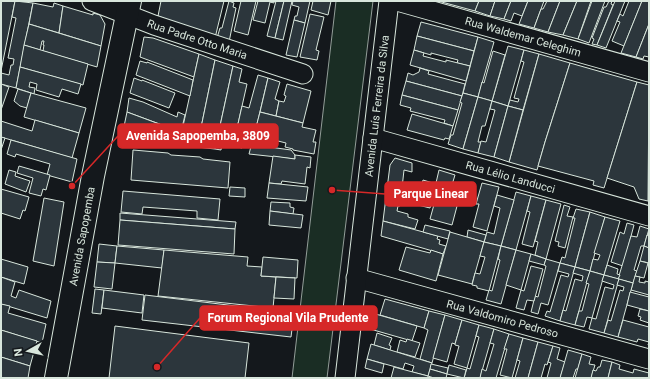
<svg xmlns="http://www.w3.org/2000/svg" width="650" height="379" viewBox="0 0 650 379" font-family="Roboto,sans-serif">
<rect width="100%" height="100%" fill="#14181c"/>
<!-- green -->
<path fill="#1a2d24" stroke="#939e99" d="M 336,1 L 373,1 L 327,378 L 292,378 Z"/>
<!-- building -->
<g fill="#2c363c" stroke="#d8e6dc">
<path d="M 1,1 L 15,1 L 1,71 Z"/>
<path d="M 15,1 L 33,3 L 16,88 L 1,84 L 1,73 L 9,75 L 11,65 L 13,65 L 14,59 L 8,58 L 16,18 L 12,17 Z"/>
<path d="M 161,1 L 224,1 L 215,38 L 158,16 Z"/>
<path d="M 229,1 L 234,3 L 233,7 L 236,8 L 229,42 L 217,38 L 220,28 L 222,28 Z"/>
<path d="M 241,1 L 256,1 L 248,35 L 234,31 Z"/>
<path d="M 258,1 L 274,1 L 274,3 L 270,2 L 265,23 L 253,20 Z"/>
<path d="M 276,1 L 284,1 L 275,38 L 267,36 Z"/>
<path d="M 284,1 L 292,1 L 283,40 L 275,38 Z"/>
<path d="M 293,1 L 310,1 L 305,23 L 294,20 L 295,16 L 297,16 L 299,7 L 292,5 Z"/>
<path d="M 313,1 L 331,1 L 328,15 L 311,10 Z"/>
<path d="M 438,1 L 479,1 L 475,11 Z"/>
<path d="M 479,1 L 495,1 L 490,16 L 475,11 Z"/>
<path d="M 495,1 L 511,1 L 504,19 L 490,16 Z"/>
<path d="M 511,1 L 528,1 L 522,16 L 514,13 L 511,21 L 504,19 Z"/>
<path d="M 528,1 L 544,1 L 534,28 L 519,24 Z"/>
<path d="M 547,1 L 560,1 L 548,32 L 534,28 L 541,9 L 543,9 Z"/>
<path d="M 560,1 L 577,1 L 563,35 L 548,32 Z"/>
<path d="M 577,1 L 591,1 L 578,39 L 563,35 Z"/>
<path d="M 592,1 L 605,1 L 589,43 L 578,39 Z"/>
<path d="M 609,1 L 612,1 L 611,4 L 613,5 L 597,45 L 592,44 L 594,39 L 592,38 L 604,7 L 606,7 Z"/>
<path d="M 615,1 L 625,1 L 606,48 L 597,45 Z"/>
<path d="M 629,1 L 642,1 L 624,46 L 612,41 L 620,22 L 617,21 L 620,14 L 623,16 Z"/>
<path d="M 642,1 L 649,1 L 649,24 L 636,57 L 621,53 Z"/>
<path d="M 33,3 L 53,7 L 54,3 L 63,6 L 59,33 L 29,24 Z"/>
<path d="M 63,6 L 93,15 L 93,13 L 100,15 L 105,24 L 101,46 L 59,33 Z"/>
<path d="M 310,14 L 324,17 L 316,50 L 319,51 L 317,60 L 300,57 Z"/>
<path d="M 294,20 L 305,23 L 297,57 L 286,55 Z"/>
<path d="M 421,22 L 478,37 L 474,51 L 417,36 Z"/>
<path d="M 29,24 L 101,46 L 97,67 L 43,51 L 44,45 L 43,45 L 44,41 L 42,41 L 40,50 L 24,45 Z"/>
<path d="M 649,24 L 649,57 L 644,56 L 643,59 L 636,57 Z"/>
<path d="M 417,36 L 474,51 L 470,66 L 457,63 L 458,60 L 431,53 L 431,55 L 414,50 Z"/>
<path d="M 144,37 L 153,38 L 199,54 L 194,77 L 140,57 Z"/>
<path d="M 478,37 L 494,42 L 478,97 L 463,93 Z"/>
<path d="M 24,45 L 88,64 L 83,85 L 20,67 Z"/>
<path d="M 508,46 L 524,50 L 508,106 L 492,101 Z"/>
<path d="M 414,50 L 424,53 L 423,56 L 446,62 L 446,60 L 470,66 L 466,81 L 410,65 Z"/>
<path d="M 524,50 L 539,54 L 523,110 L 508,106 L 510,100 L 518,102 L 519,99 L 514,98 L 524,62 L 521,61 Z"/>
<path d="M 493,51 L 505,55 L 492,101 L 478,97 L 482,82 L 484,83 Z"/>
<path d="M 199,54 L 215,60 L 197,147 L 179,144 Z"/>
<path d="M 539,54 L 570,63 L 545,142 L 537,170 L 509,162 Z"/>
<path d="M 215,60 L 233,66 L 215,149 L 197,147 Z"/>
<path d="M 140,61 L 147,63 L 147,62 L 193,80 L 190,96 L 136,75 Z"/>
<path d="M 570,63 L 637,82 L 604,188 L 593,185 L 594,181 L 538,166 L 545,142 Z"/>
<path d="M 233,66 L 242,69 L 239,82 L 247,84 L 233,146 L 222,143 L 221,150 L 215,149 Z"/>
<path d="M 20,67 L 81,84 L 78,94 L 62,89 L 59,97 L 36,90 L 37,84 L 30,82 L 29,87 L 35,88 L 34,94 L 16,88 Z"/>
<path d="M 420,68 L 429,71 L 428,74 L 465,84 L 462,96 L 406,81 L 408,73 L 413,75 L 419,72 Z"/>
<path d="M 258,75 L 268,78 L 253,141 L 244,139 L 242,148 L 233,146 L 242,106 L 249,108 Z"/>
<path d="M 134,78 L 142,81 L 142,80 L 175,93 L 169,108 L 130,93 Z"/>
<path d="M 268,78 L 280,82 L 275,99 L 279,101 L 276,116 L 260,112 Z"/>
<path d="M 406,81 L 462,96 L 458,110 L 402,95 Z"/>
<path d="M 637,82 L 649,85 L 648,201 L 639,199 L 634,187 L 607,178 Z"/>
<path d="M 1,84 L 9,87 L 1,110 Z"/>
<path d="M 287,84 L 311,91 L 303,123 L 276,116 L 279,101 L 284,102 L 286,96 L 284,95 Z"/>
<path d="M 18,89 L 31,93 L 27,108 L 20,106 L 14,101 Z"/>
<path d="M 31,93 L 86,108 L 79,133 L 24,117 Z"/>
<path d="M 463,93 L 478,97 L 463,149 L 448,144 L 451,135 L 453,135 L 462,103 L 460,102 Z"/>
<path d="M 402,95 L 458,110 L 453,126 L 444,123 L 445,120 L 410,111 L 411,108 L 400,105 Z"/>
<path d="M 478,97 L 492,101 L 485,126 L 482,126 L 478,142 L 481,142 L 478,153 L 463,149 Z"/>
<path d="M 129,98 L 143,102 L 177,117 L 178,112 L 185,115 L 181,132 L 127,112 Z"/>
<path d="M 492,101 L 508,106 L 494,157 L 478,153 L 481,141 L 486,142 L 495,110 L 490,109 Z"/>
<path d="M 508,106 L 523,110 L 509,162 L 494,157 Z"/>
<path d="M 127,112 L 170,128 L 168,139 L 134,135 L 134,137 L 122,136 Z"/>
<path d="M 260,112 L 303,123 L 302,127 L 316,130 L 313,142 L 316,142 L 314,154 L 293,150 L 293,149 L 285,147 L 286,143 L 262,137 L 261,141 L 262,141 L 262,146 L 291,150 L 295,155 L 295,159 L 249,154 Z"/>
<path d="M 412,114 L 453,126 L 449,139 L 445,138 L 444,140 L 407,130 Z"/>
<path d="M 35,120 L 79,133 L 72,158 L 1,137 L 1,121 L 32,131 Z"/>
<path d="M 1,137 L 5,138 L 1,150 Z"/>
<path d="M 11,140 L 77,159 L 72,182 L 47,175 L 50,164 L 16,154 L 15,157 L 7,154 Z"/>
<path d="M 133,150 L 168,153 L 171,155 L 200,157 L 203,159 L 230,162 L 228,188 L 131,180 Z"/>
<path d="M 295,155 L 311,157 L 310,168 L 307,167 L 305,184 L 282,181 L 281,184 L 269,183 L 273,156 L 295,159 Z"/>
<path d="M 395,158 L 412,163 L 412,172 L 404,170 L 400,206 L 398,206 L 397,211 L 408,214 L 408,217 L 418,220 L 415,229 L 383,221 L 390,165 Z"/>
<path d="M 19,166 L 50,175 L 46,190 L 43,189 L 41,196 L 29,193 L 33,178 L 17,173 Z"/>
<path d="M 9,170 L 16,172 L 15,176 L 30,181 L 26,192 L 5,184 Z"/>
<path d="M 439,170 L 455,175 L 451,188 L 461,191 L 452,225 L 430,219 L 435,201 L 432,200 Z"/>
<path d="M 423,180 L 436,184 L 430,208 L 414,204 L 418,188 L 421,189 Z"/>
<path d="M 269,183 L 308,187 L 306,201 L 267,198 Z"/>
<path d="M 482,183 L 499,187 L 487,231 L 473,227 L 479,204 L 476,204 Z"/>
<path d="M 230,187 L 245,188 L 245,197 L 229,196 Z"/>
<path d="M 1,189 L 29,197 L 25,211 L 23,210 L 20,219 L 1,213 Z"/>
<path d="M 123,191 L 220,199 L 218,220 L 197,218 L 197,211 L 143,207 L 142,214 L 121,212 Z"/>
<path d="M 516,192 L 531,196 L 516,250 L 501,246 Z"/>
<path d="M 497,195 L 514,200 L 501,246 L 484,242 L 487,232 L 494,234 L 500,208 L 494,206 Z"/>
<path d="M 531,196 L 546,200 L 533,247 L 522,244 L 530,212 L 527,211 Z"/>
<path d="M 44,198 L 64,202 L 54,266 L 33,261 Z"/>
<path d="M 546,200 L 561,204 L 546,259 L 535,255 L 538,242 L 535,241 Z"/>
<path d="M 271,202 L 290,203 L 290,207 L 294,208 L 293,214 L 270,211 Z"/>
<path d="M 564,205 L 570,207 L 567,216 L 573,217 L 565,248 L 558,246 L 559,242 L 555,241 Z"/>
<path d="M 576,209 L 590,212 L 575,267 L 560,263 L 562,257 L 565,258 L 575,218 L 573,218 Z"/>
<path d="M 270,211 L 303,215 L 301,228 L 269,225 Z"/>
<path d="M 590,212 L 605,217 L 590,271 L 575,267 Z"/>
<path d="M 120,213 L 236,222 L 235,229 L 120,220 Z"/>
<path d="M 605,217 L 620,221 L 604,275 L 590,271 L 593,259 L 598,260 L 600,255 L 594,253 Z"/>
<path d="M 120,220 L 235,229 L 234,254 L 118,245 Z"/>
<path d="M 383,221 L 438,236 L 437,239 L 440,240 L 439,244 L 446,246 L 443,254 L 381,236 Z"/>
<path d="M 627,223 L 634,225 L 623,266 L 611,262 L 620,232 L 624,234 Z"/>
<path d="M 425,225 L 450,231 L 448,239 L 423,232 Z"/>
<path d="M 640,226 L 649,229 L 644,246 L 641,246 L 634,270 L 637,271 L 633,283 L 618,279 L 631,236 L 637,237 Z"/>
<path d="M 468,230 L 486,235 L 484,242 L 467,237 Z"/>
<path d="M 450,232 L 484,242 L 472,284 L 438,275 Z"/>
<path d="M 647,235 L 649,236 L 649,248 L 644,246 Z"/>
<path d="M 484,242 L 501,246 L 489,291 L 477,288 L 477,286 L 472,285 L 475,273 L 480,274 L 485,257 L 480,256 Z"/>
<path d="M 99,244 L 117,246 L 115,263 L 97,262 Z"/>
<path d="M 117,246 L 164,250 L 162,268 L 115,263 Z"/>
<path d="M 501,246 L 516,250 L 501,304 L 486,300 L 489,290 L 492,291 L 500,260 L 498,259 Z"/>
<path d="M 644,246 L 649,248 L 649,263 L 640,261 Z"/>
<path d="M 406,247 L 430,253 L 431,250 L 443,254 L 436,281 L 399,270 Z"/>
<path d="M 164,250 L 248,257 L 247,266 L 262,267 L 261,276 L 276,277 L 273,308 L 158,296 Z"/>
<path d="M 516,250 L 531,254 L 521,290 L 506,285 Z"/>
<path d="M 531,254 L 546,259 L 544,265 L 529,261 Z"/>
<path d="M 263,257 L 298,260 L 297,278 L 261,276 Z"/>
<path d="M 1,259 L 28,267 L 24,284 L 1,277 Z"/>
<path d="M 546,259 L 560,263 L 548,305 L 541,303 L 538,314 L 531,312 L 535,296 L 538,297 L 546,266 L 544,265 Z"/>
<path d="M 640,261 L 648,263 L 644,278 L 635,276 Z"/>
<path d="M 97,262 L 115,263 L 112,289 L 94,287 Z"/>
<path d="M 560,263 L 575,267 L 560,321 L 545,316 L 547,311 L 550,312 L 561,275 L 568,277 L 569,274 L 558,271 Z"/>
<path d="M 607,265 L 618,269 L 617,274 L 620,275 L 618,279 L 604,275 Z"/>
<path d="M 531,266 L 543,269 L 534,301 L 527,300 L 524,310 L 516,308 L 521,290 L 524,291 Z"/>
<path d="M 575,267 L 590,271 L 575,325 L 560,321 L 563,310 L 566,311 L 575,279 L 582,281 L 583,276 L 573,273 Z"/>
<path d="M 590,271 L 604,275 L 592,318 L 587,317 L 584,327 L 575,325 L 579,311 L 582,311 L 589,284 L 586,283 Z"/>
<path d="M 604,275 L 619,279 L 604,333 L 589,329 L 592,318 L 596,319 L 605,287 L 613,289 L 614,285 L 602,281 Z"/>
<path d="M 635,276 L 640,277 L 639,282 L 645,283 L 645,281 L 649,282 L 649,295 L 631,290 Z"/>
<path d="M 1,277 L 15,282 L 11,296 L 16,298 L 19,290 L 51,301 L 47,318 L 1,304 Z"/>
<path d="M 276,277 L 295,278 L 294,299 L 274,298 Z"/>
<path d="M 619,279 L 633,283 L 618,337 L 604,333 L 608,320 L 611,321 L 620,290 L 623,291 L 624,287 L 617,285 Z"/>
<path d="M 95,289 L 104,290 L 101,314 L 92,313 Z"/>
<path d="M 104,290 L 144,295 L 142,313 L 102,308 Z"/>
<path d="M 630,292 L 649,297 L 649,311 L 627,305 Z"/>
<path d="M 145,295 L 294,313 L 291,337 L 142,320 Z"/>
<path d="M 385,299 L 429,311 L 424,328 L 380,315 Z"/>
<path d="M 1,304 L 10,306 L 8,313 L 46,324 L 42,343 L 1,330 Z"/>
<path d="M 640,309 L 649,311 L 649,323 L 640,320 L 641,317 L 638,316 Z"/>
<path d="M 429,311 L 445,315 L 432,363 L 420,359 L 428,330 L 424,328 Z"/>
<path d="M 372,313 L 417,326 L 412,341 L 370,329 Z"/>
<path d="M 445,315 L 462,320 L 455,344 L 452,343 L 447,362 L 433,358 Z"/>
<path d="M 462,320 L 479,325 L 467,368 L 454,364 L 459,346 L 455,345 L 455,344 Z"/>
<path d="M 623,320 L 649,327 L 649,345 L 648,345 L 649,342 L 638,339 L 637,342 L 618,337 Z"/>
<path d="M 479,325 L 494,329 L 480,378 L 464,378 L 467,368 L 470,369 L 479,337 L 476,336 Z"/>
<path d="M 115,326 L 249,343 L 245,378 L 109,378 Z"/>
<path d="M 494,329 L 509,334 L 496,378 L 480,378 L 482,369 L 486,371 L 494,344 L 490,343 Z"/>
<path d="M 1,330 L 37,341 L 30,366 L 1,357 Z"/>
<path d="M 377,333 L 392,338 L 389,345 L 391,346 L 390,350 L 374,345 Z"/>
<path d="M 509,334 L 523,338 L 512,378 L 500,375 L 507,349 L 504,349 Z"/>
<path d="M 523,338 L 538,342 L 528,378 L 515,378 L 520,361 L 517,360 Z"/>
<path d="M 407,339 L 420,343 L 415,357 L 397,352 L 400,340 L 406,342 Z"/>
<path d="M 538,342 L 553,346 L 547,365 L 545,364 L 541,378 L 528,378 Z"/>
<path d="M 371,344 L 432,363 L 428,376 L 412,372 L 414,366 L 405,363 L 403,369 L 367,359 Z"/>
<path d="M 553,346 L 560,348 L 557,359 L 565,362 L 560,378 L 547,378 L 551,363 L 548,362 Z"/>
<path d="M 568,350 L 582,354 L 578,369 L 576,369 L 573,378 L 560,378 Z"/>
<path d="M 582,354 L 591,357 L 589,364 L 595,365 L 591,378 L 575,378 Z"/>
<path d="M 1,357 L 30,366 L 28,378 L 1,378 Z"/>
<path d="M 367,359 L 384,364 L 382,373 L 365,368 Z"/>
<path d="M 602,360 L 612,362 L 608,378 L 591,378 L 593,370 L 596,371 L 598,367 L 600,367 Z"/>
<path d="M 612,362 L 620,365 L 619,369 L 633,373 L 634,369 L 649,373 L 649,378 L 608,378 Z"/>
<path d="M 431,364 L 448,368 L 447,374 L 430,369 Z"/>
<path d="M 449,365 L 466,370 L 464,378 L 447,374 Z"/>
<path d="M 394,367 L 428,376 L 428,378 L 391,378 Z"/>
<path d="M 430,369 L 447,374 L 446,378 L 434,378 L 428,376 Z"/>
</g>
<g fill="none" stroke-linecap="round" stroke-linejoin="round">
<defs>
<g id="minor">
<path id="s1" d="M 92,1 L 154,25 L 303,74"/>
<path id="s2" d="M 397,1 L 649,72"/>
<path id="s3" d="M 373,138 L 649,216"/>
<path id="s4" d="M 356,278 L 649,359"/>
<path id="s5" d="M 345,378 L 389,1"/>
</g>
<g id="major">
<path id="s6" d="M 56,378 L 93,176 L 130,1"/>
</g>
</defs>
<!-- minor casing -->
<use href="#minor" stroke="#d8e6dc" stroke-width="21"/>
<!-- major casing -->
<use href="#major" stroke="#d8e6dc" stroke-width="24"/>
<!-- minor -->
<use href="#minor" stroke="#14181c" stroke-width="19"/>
<!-- major -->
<use href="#major" stroke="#14181c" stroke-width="22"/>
</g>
<g text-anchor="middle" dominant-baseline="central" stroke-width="3" stroke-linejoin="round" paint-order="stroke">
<!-- street labels -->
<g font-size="11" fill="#d8e6dc" stroke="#14181c">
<text stroke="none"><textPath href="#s2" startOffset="131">Rua Waldemar Celeghim</textPath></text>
<text stroke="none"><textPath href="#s1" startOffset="112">Rua Padre Otto Maria</textPath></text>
<text stroke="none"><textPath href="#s5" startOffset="274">Avenida Luís Ferreira da Silva</textPath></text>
<text stroke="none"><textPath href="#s3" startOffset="143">Rua Lélio Landucci</textPath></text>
<text stroke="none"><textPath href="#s6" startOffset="144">Avenida Sapopemba</textPath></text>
<text stroke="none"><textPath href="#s4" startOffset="152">Rua Valdomiro Pedroso</textPath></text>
</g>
</g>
<!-- callouts -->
<path fill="none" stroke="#d62828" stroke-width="1.5" d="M72 186L118 136M332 190L385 194M157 367L200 318"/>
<g fill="#d62828" stroke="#14181c" stroke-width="1.5">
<circle cx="72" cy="186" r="4"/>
<circle cx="332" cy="190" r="4"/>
<circle cx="157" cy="367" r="4"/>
</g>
<g fill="#d62828" stroke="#d62828" stroke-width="1.5">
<rect x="118" y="124" width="160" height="24" rx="4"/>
<rect x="385" y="182" width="91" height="24" rx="4"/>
<rect x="200" y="306" width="177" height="24" rx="4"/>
</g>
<g font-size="12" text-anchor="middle" font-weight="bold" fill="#fff">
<text x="198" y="140">Avenida Sapopemba, 3809</text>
<text x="431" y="198">Parque Linear</text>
<text x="288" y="322">Forum Regional Vila Prudente</text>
</g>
<!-- border -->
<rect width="650" height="379" fill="none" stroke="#d8e6dc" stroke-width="4"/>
<!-- north arrow -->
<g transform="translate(28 351) rotate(262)" stroke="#14181c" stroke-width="3" paint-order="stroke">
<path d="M0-3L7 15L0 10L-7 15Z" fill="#d8e6dc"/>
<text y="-6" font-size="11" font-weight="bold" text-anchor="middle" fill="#d8e6dc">N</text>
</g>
</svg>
